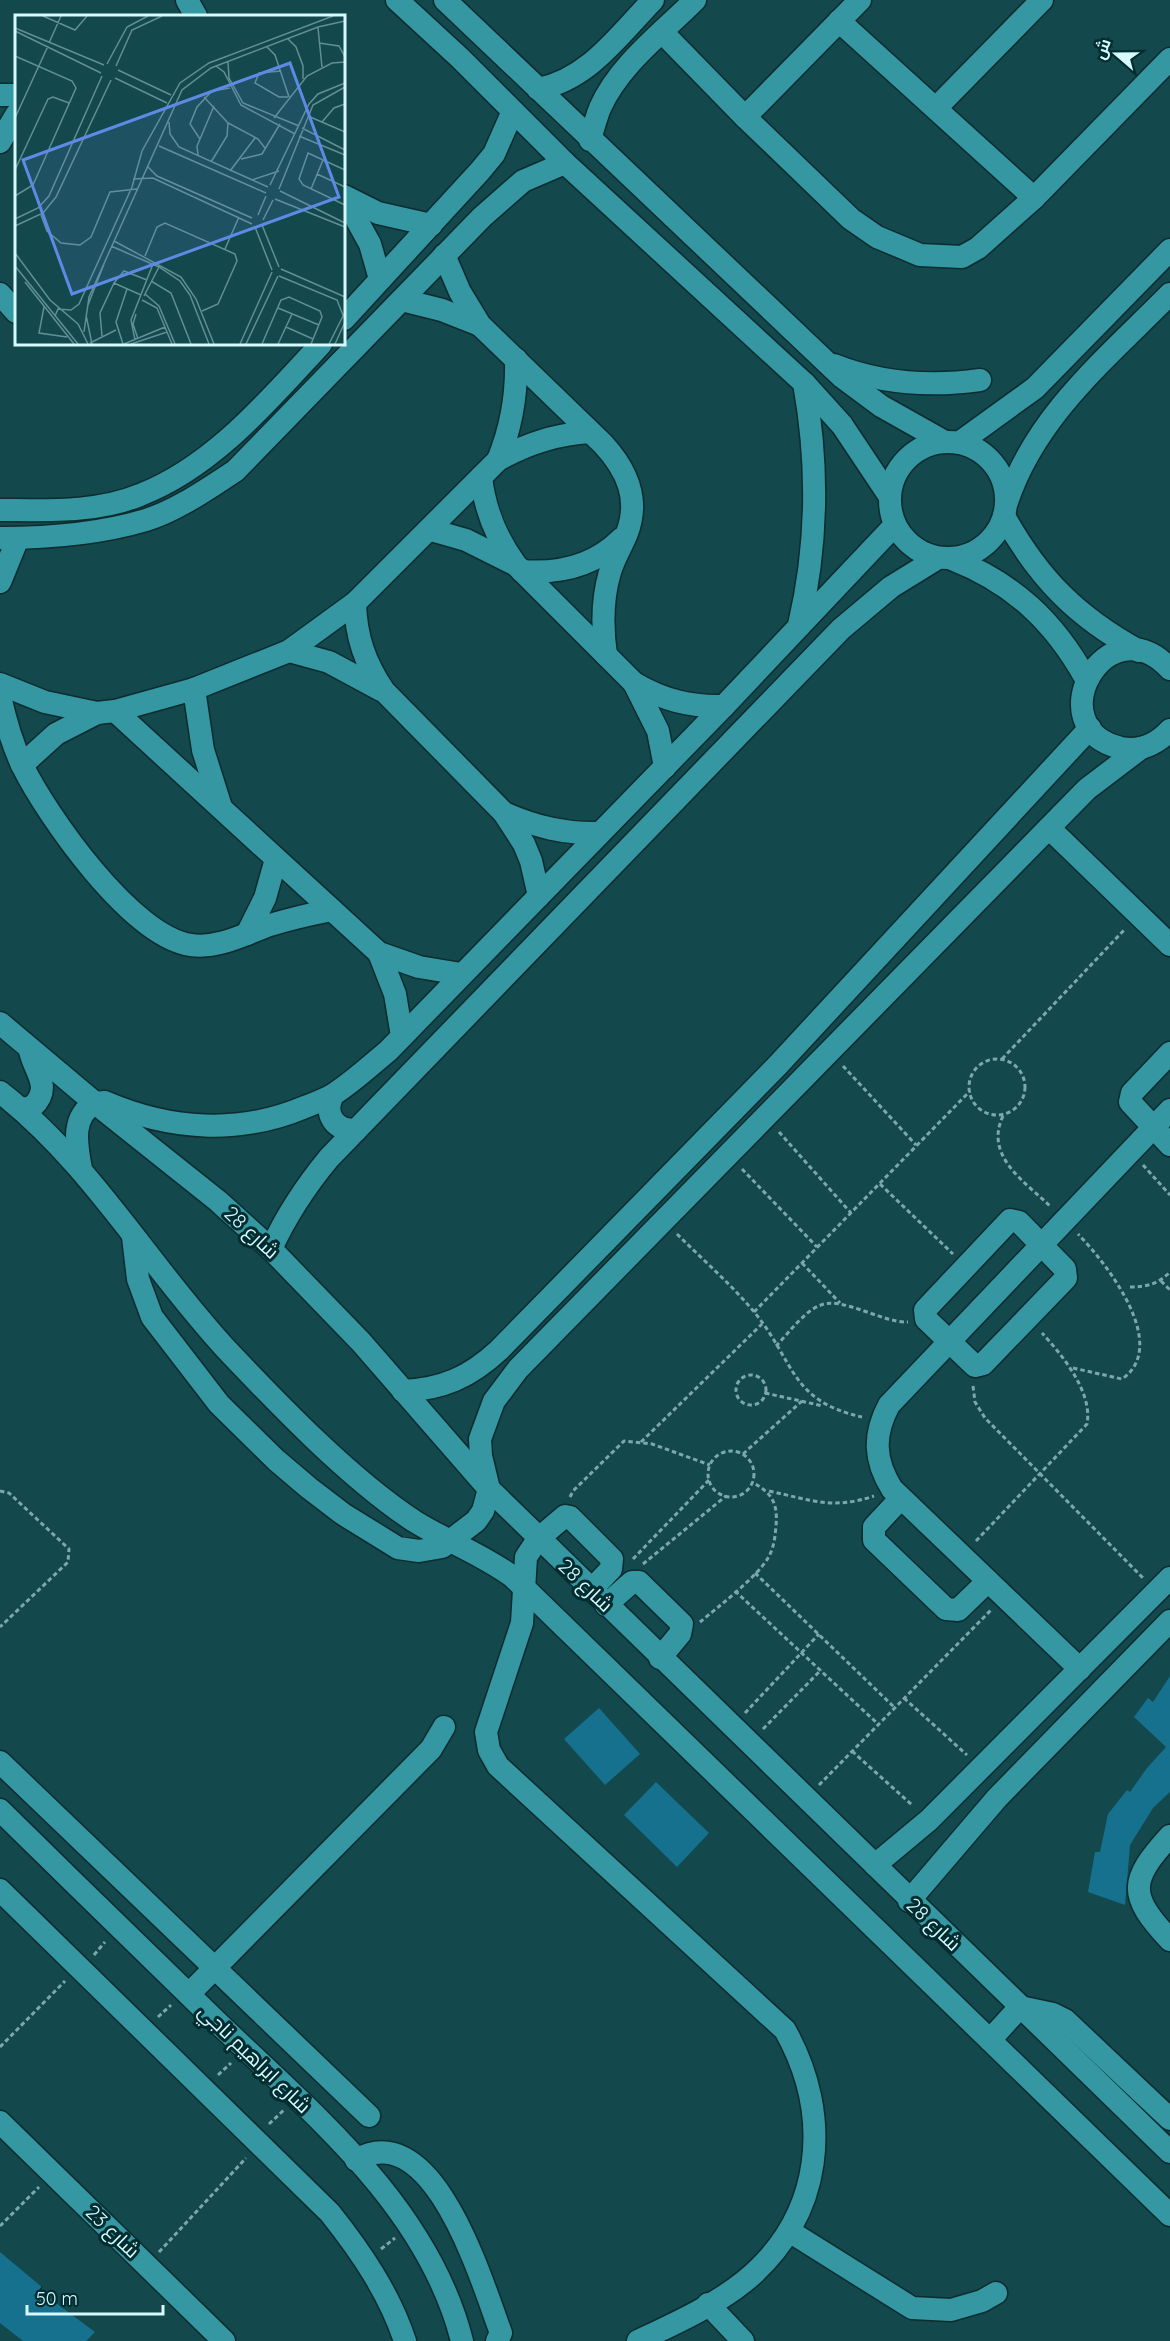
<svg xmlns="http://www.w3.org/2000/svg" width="1170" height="2341" viewBox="0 0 1170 2341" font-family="Quicksand,Cairo,sans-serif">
<rect width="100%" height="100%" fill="#13484d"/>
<!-- building -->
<g fill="#15718d">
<path d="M 1170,1676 L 1170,1792 L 1153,1808 L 1130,1845 L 1125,1905 L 1088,1892 L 1095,1852 L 1100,1852 L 1108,1814 L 1127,1790 L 1130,1792 L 1147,1768 L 1166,1747 L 1134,1717 L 1148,1698 L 1153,1702 Z"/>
<path d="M 599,1708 L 640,1754 L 605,1785 L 564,1739 Z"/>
<path d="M 656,1782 L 709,1833 L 677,1867 L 624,1815 Z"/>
<path d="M 0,2252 L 43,2288 L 40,2291 L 95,2332 L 86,2341 L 23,2341 L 0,2323 Z"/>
</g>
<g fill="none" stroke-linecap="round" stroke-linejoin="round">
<defs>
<g id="minor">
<path d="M 187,0 L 196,16"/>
<path d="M 397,0 L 460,58 L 565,163 L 804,383 L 842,425 L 890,497"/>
<path d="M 445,0 L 842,377 L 881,406 L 945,442"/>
<path d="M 860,0 L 745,117 L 851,219 L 877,237 L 920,255 L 962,257 L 978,248 L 1034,198 L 1170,59"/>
<path d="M 839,21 L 1034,198"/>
<path d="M 663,33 L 745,117"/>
<path d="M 538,89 C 588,80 619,35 653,0"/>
<path d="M 0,95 L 16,95"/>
<path d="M 936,108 L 1042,0"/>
<path d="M 590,140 C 593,129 596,118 600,108 C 619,65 662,33 695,0"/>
<path d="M 0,142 L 16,115"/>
<path d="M 344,196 L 378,213 L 431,225"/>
<path d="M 344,197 L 370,244 L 380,279"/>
<path d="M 444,255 L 460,292 L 480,325 L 603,444 C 627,470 640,499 627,533 C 622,546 614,558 610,572 C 602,599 602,627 606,655"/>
<path d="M 0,294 L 16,312"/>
<path d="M 402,300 L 442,310 L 480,325"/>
<path d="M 344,319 L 480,171 L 494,154 L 513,111"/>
<path d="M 834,365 C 882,384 930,387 980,380"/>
<circle cx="948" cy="500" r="58"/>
<path d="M 959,443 L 1035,388 L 1170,250"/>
<path d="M 498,460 C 512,426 517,395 516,359"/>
<path d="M 481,477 C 485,511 496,538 516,565 L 634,683 L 658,731 L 665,767"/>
<path d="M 1007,502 C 1036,415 1108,357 1170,294"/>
<path d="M 0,510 C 46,510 97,513 140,495 C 213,467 269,400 321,344"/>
<path d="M 1004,516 C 1039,579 1077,617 1139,651"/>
<path d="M 431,530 L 466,540 L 512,563"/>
<path d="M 0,538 C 49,538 99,534 146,520 C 178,510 207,489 235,471 L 482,217 L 523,181 L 565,163"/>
<path d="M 952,559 C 1013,583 1054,621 1086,679"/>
<path d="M 522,571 C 560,574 594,566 621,539"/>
<path d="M 0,582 L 18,538"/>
<path d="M 355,603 C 356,637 365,663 384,691 L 504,813 L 524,844 L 531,861 L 539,896"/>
<path d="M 799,625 C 818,544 819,466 804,383"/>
<path d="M 289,651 L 329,662 L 381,690"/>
<path d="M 1170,669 C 1107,601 1036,728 1121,748 C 1140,752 1157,744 1170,730"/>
<path d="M 634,683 C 663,700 690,707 724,706"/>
<path d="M 0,684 L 45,702 L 97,713 L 115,711 L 194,689 L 289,651 L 355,603 L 498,460 C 528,443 556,434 590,432"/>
<path d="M 194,689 L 203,750 L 221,807"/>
<path d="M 0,696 C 5,719 12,743 22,765 C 47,816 132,937 191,945 C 218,949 245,934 270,925 C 290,919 311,914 332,910"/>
<path d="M 115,711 L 379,953 L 419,967 L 461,974"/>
<path d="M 22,765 L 56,734 L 97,713"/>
<path d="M 504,813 C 536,827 565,834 600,833"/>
<path d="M 1049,828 L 1170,945"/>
<path d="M 247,934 L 265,898 L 276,859"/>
<path d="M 379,953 L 395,994 L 402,1036"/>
<path d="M 0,1023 L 95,1103 L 218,1201 L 271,1249 L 361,1342 L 489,1489 L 1170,2152"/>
<path d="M 1170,1053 L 1132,1093 L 1130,1102 L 1170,1145"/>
<path d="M 0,1092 C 91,1163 149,1266 227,1350 C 280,1406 350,1479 414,1521 C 446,1541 482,1554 513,1577 L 1170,2215"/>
<path d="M 333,1095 C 323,1114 335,1131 356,1130"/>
<path d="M 22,1109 L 32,1107 C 53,1088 35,1073 30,1051"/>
<path d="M 81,1169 C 77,1146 70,1117 95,1103 L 105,1102 C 170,1130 239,1135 305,1107 C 315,1103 326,1099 334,1094 C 354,1081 371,1065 388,1051 L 724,706 L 895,525"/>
<path d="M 1010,1220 L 1019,1222 L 1065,1269 L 1066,1278 L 983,1364 L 975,1366 L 926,1319 L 925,1310 Z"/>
<path d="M 133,1237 L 138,1279 L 152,1317 L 219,1404 L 276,1460 L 309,1488 L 343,1514 L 398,1548 L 419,1551 L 442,1547 L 476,1521 L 483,1511 L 489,1489 L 481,1456 L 480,1439 L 494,1401 L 518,1369 L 1087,789 L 1141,748"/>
<path d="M 271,1249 C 287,1214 305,1187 329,1158 L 841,629 L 891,587 L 938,558"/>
<path d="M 403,1391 C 443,1389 470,1377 499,1350 L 777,1066 L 1090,728"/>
<path d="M 901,1498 L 874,1527 L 874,1540 L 946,1609 L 958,1610 L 988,1581"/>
<path d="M 591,1590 L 611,1569 L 612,1559 L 570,1517 L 565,1516 L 538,1539 L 526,1557 L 522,1623 L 486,1732 L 489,1750 L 498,1766 L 785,2030 C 833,2116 824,2216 745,2281 C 714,2306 674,2324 638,2341"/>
<path d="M 606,1605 L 632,1582 L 639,1582 L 682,1624 L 680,1634 L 660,1658"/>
<path d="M 1080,1669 L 892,1489 C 874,1460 873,1435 889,1405 L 1170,1110"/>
<path d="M 0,1762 L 369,2116"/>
<path d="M 0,1810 C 72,1881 145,1952 217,2022 C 313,2114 428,2207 462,2341"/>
<path d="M 1170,1836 C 1129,1881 1128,1895 1170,1940"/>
<path d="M 875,1865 L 929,1820 L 1170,1578"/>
<path d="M 0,1890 L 330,2213 C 361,2252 389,2293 405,2341"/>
<path d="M 909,1901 L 997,1798 L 1170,1621"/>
<path d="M 189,1994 L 431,1749 L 444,1727"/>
<path d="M 990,2040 L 1020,2007 L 1053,2014 L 1065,2020 L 1170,2119"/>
<path d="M 0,2122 L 224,2341"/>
<path d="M 356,2160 C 434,2115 482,2283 501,2333 L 497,2341"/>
<path d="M 789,2231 L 912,2308 L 951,2310 L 982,2301 L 996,2293"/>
<path d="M 708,2304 L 743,2341"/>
</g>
</defs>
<!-- minor casing -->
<use href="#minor" stroke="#0d2c2f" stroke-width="25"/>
<!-- path -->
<g stroke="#7ca7ac" stroke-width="3" stroke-dasharray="4.5 3" stroke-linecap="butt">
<path d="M 1002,1059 L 1125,929"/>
<circle cx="997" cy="1087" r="28"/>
<path d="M 843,1066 L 916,1145"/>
<path d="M 1003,1116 C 984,1156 1024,1181 1050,1206"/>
<path d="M 779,1132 L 851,1213"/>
<path d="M 1143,1165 L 1170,1195"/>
<path d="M 742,1169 L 817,1247"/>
<path d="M 880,1184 L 953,1254"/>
<path d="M 677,1234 C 703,1260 732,1285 755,1313 C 795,1362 790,1401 862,1417"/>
<path d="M 802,1263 L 840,1303"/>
<path d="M 1161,1281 L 1170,1290"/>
<path d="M 1130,1287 C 1147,1287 1158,1284 1170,1272"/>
<path d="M 754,1312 L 970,1091"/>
<path d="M 776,1346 C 789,1333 804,1311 821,1305 C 841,1296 883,1323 908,1322"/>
<path d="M 1073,1368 L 1122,1379 C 1170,1346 1109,1266 1078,1234"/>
<circle cx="751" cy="1390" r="15"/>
<path d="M 973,1386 L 975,1402 L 985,1418 L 1143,1578"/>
<path d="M 765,1393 L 823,1406"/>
<path d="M 641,1442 L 762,1324"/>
<circle cx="731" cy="1474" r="23"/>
<path d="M 743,1454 L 802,1401"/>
<path d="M 0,1491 L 9,1493 L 69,1549 L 68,1562 L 0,1627"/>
<path d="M 769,1491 C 811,1500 832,1510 874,1496"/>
<path d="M 570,1497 L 573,1491 L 624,1441 L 652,1444 L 710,1465"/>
<path d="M 976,1541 L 1087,1424 C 1093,1392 1062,1355 1042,1333"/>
<path d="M 633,1559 L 709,1480"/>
<path d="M 643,1564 L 726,1496"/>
<path d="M 755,1573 L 895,1708"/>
<path d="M 735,1591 L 878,1724"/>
<path d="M 700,1622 C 718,1607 757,1577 768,1558 C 774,1548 775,1537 776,1526 C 778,1503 772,1493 752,1482"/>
<path d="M 904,1698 L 967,1755"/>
<path d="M 745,1713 L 819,1634"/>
<path d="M 763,1729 L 821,1670"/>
<path d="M 852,1751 L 913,1806"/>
<path d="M 819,1785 L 991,1610"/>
<path d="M 94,1955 L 105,1942"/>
<path d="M 158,2017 L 171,2005"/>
<path d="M 0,2047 L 65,1981"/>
<path d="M 218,2075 L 231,2063"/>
<path d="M 269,2124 L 284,2110"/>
<path d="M 0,2226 L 39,2187"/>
<path d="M 381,2249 L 395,2238"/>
<path d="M 159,2252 L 246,2158"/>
</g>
<!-- minor -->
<use href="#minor" stroke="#3497a1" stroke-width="22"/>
</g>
<g text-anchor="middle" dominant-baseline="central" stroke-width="6" stroke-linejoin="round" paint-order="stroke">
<!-- street labels -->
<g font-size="20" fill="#d7fafe" stroke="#012d31">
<text transform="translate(252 1232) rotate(43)">شارع 28</text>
<text transform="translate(586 1585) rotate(44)">شارع 28</text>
<text transform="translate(934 1924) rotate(44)">شارع 28</text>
<text transform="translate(255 2058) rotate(44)">شارع ابراهيم ناجي</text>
<text transform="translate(113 2231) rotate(44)">شارع 23</text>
</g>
</g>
<!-- overview -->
<g transform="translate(15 15)">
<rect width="330" height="330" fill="#13484d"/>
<path fill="none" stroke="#618f94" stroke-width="1.5" d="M 28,1 L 60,15 L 72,1M 0,13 L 89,50M 303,13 L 307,52M 0,16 L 86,58M 273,24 L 281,32 L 288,51 L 288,64M 34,28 L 46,1M 304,28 L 324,31 L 330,42M 252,32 L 260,40 L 274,82M 0,41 L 57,66 L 61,73 L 18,170 L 0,181M 213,47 L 214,63 L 228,88 L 284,111M 92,49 L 112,12 L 133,1M 101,51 L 117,15 L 147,1M 201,51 L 209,57 L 226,90 L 280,119M 103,55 L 156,80M 266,56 L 244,58 L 240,68 L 264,82 L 273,82M 100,63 L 152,88M 189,82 L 213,108 L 243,124 L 250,133M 293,101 L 330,117M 0,103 L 33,31M 259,103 L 292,61 L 317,48 L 330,47M 154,107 L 155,119 L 164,132 L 253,172M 307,107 L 319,93 L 330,89M 287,113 L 330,135M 284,121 L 330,140M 185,124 L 175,109 L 182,92 L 197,76 L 215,73M 144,131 L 251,178M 183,140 L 182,131 L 199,91M 226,144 L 247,139 L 265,109M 196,147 L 212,121 L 213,108M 133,152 L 142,161 L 237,203M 0,155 L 33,84 L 38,82 L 54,88M 330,155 L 293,138 L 284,164 L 288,170 L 330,190M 215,156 L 240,123M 302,159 L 330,172M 118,164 L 138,163 L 237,209M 237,165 L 264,156M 255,170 L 294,89 L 303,79 L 330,68M 264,174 L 298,90 L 330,72M 296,174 L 308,145M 265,176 L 330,208M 260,184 L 330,212M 26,200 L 32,216 L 46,228 L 65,230 L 76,222 L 95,177 L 122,174M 243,200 L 251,181M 0,204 L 23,193 L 34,181 L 87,61M 248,205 L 258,185M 247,210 L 264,252M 0,211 L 28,198 L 41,182 L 96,65M 240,212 L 257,255M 99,226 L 166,262 L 181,284 L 199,329M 96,231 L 144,252 L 165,266 L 175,280 L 194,329M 210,234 L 224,202M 0,238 L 35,285 L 63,309 L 73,329M 130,241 L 142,212 L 150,208 L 220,239 L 222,246 L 203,289 L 187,296M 0,251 L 63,329M 266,254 L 330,282M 264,261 L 322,285 L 328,300M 136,266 L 156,278 L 176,329M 10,267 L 59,329M 99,268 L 109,256 L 132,265M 130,279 L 144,291 L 160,329M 129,281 L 144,252M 127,285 L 142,293 L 157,329M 73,290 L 89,249M 29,292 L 24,318 L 52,322M 263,293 L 304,310M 121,299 L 118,309 L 123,324M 71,300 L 77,329M 40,301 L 43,294 L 56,295 L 64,289 L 117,172 L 127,136 L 165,68 L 194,48 L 318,1M 271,312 L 298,324M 69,317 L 74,282 L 167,75 L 196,53 L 303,12 L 330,6M 87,321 L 85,298 L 99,268 L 126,280M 120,325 L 116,305 L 138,249M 75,328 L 101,315M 108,329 L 101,307 L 112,274M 109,329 L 150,312M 116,329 L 152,317M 225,329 L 257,257M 231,329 L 263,261M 247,329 L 266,285 L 274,282 L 305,296 L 307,302 L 296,329M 263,329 L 277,299M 314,329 L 329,299M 320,329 L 330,307"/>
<path fill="#5e8ae5" fill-opacity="0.15" stroke="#5e8ae5" stroke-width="3" d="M 275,48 L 324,182 L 57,279 L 8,145 Z"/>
<rect width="330" height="330" fill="none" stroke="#d7fafe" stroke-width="3"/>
</g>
<!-- north arrow -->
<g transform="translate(1116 54) rotate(290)" stroke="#012d31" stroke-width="4.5" paint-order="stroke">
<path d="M0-4.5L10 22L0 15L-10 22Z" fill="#d7fafe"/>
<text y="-9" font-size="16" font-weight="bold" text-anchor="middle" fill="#d7fafe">ش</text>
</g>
<!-- scale -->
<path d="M27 2305v9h136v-9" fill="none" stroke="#d7fafe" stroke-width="3"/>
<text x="36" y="2305" font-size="18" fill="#d7fafe" stroke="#012d31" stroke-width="4.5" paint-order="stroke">50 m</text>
</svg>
